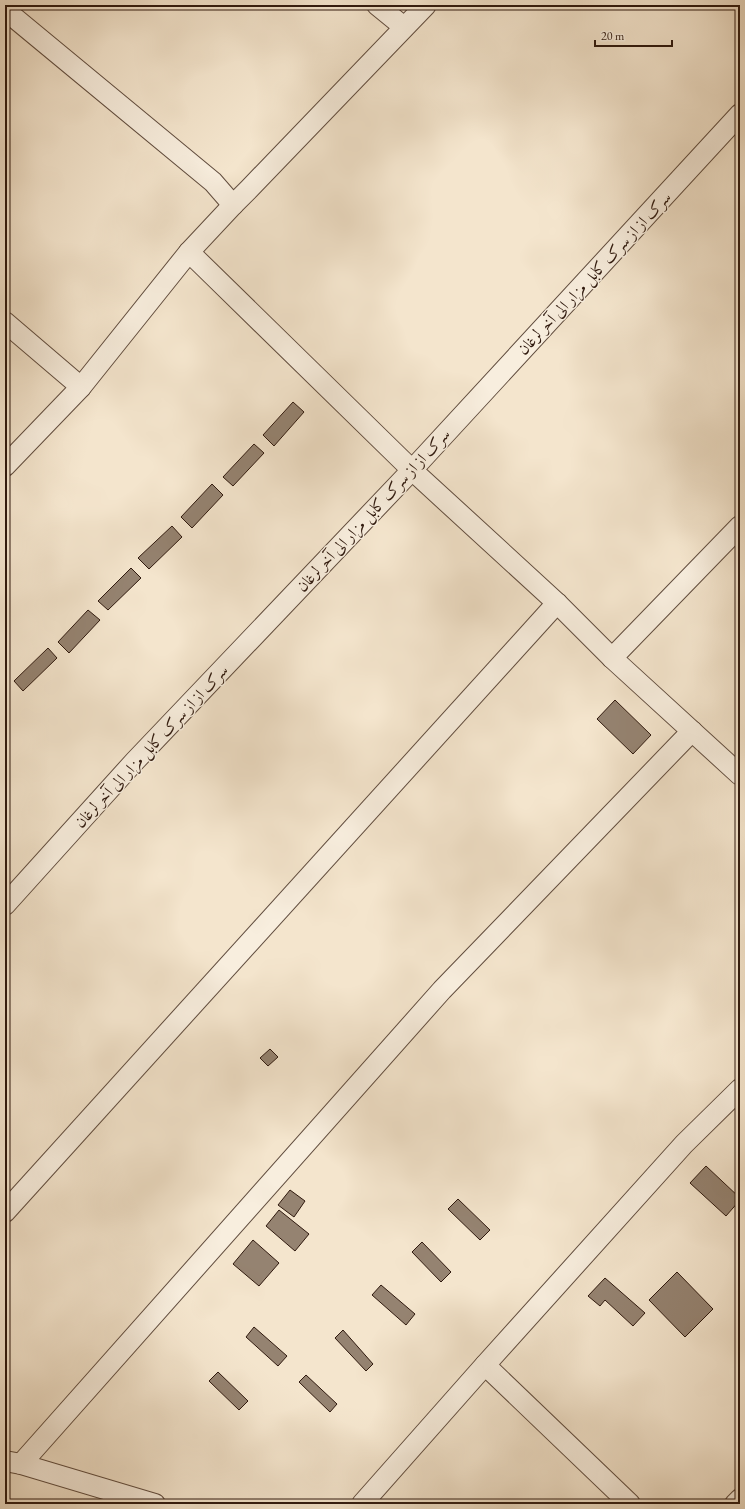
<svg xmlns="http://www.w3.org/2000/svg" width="745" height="1509" viewBox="0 0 745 1509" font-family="'EB Garamond',Amiri,serif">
<rect width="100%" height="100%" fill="#f4e5cd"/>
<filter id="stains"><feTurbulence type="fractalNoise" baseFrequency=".005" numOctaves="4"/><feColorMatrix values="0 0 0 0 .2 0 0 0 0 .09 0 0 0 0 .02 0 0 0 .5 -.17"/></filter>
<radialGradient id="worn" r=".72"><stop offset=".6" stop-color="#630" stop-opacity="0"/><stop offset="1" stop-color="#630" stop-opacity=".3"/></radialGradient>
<!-- building -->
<g fill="#958371" stroke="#2f190e">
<path d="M 293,402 L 304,412 L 274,446 L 263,435 Z"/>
<path d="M 254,444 L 264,453 L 233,486 L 223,477 Z"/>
<path d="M 212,484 L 223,495 L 192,528 L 181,517 Z"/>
<path d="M 172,526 L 182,537 L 149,569 L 138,558 Z"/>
<path d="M 131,568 L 141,578 L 108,610 L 98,601 Z"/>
<path d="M 88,610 L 100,620 L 69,653 L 58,642 Z"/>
<path d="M 48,648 L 57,658 L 23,691 L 14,681 Z"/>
<path d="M 615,700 L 651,735 L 633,754 L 597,719 Z"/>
<path d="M 270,1049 L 278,1057 L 268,1066 L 260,1058 Z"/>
<path d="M 706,1166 L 740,1198 L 740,1200 L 726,1216 L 690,1183 Z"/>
<path d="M 290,1190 L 305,1201 L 294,1217 L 278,1205 Z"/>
<path d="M 458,1199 L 490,1230 L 480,1240 L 448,1209 Z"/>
<path d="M 279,1210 L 309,1234 L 295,1251 L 266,1226 Z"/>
<path d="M 253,1240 L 279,1263 L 259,1286 L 233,1264 Z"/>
<path d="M 422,1242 L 451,1272 L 441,1282 L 412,1252 Z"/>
<path d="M 677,1272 L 713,1309 L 685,1337 L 649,1300 Z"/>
<path d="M 605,1278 L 645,1313 L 633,1326 L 605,1300 L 600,1306 L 588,1296 Z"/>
<path d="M 381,1285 L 415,1314 L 406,1325 L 372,1295 Z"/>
<path d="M 254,1327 L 287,1356 L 278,1366 L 246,1337 Z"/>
<path d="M 343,1330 L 373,1364 L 366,1371 L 335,1338 Z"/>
<path d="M 218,1372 L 248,1401 L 239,1410 L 209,1381 Z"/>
<path d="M 306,1375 L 337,1404 L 330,1412 L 299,1382 Z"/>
</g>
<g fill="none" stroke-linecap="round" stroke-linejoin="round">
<defs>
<g id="minor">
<path d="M 377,5 L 404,27"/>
<path d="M 5,10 L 213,182 L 233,205"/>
<path d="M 189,252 L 412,470 L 557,603 L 612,658 L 740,775"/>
<path d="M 5,322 L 81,387"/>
<path d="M 5,466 L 81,387 L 189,252 L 233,205 L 249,189 L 426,5"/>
<path d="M 612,658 L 740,526"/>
<path d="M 5,905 L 134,762 L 412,470 L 740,114"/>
<path d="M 5,1212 L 557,603"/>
<path d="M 485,1365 L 630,1504"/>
<path d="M 5,1461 L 21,1464 L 155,1504"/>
<path d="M 21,1464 L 442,990 L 692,731"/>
<path d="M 362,1504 L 485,1365 L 684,1144 L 740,1089"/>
<path d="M 735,1504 L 740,1499"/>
</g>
</defs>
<!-- minor casing -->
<use href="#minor" stroke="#604c3e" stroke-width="22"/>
<!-- minor -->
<use href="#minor" stroke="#f8eede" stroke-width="20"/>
</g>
<g text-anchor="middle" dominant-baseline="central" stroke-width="3" stroke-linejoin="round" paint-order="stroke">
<!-- street labels -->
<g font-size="16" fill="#2f190e" stroke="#f8eede">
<text transform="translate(594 273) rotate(-47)">سرک از از سرک کابل مزار الی آخر لرغان</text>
<text transform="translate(373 510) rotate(-47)">سرک از از سرک کابل مزار الی آخر لرغان</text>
<text transform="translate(151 746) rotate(-47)">سرک از از سرک کابل مزار الی آخر لرغان</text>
</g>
</g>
<!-- margin -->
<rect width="745" height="1509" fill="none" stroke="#f4e5cd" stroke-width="20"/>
<rect x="6" y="6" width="733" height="1497" fill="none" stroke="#2f190e" stroke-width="2"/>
<rect x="10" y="10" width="725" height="1489" fill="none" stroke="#2f190e"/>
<!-- scale -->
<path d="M595 40v6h77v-6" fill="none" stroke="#2f190e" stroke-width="2"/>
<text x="601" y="40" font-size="12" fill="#2f190e" stroke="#f8eede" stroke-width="3" paint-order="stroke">20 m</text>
<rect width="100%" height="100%" filter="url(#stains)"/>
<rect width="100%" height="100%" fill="url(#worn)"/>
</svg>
